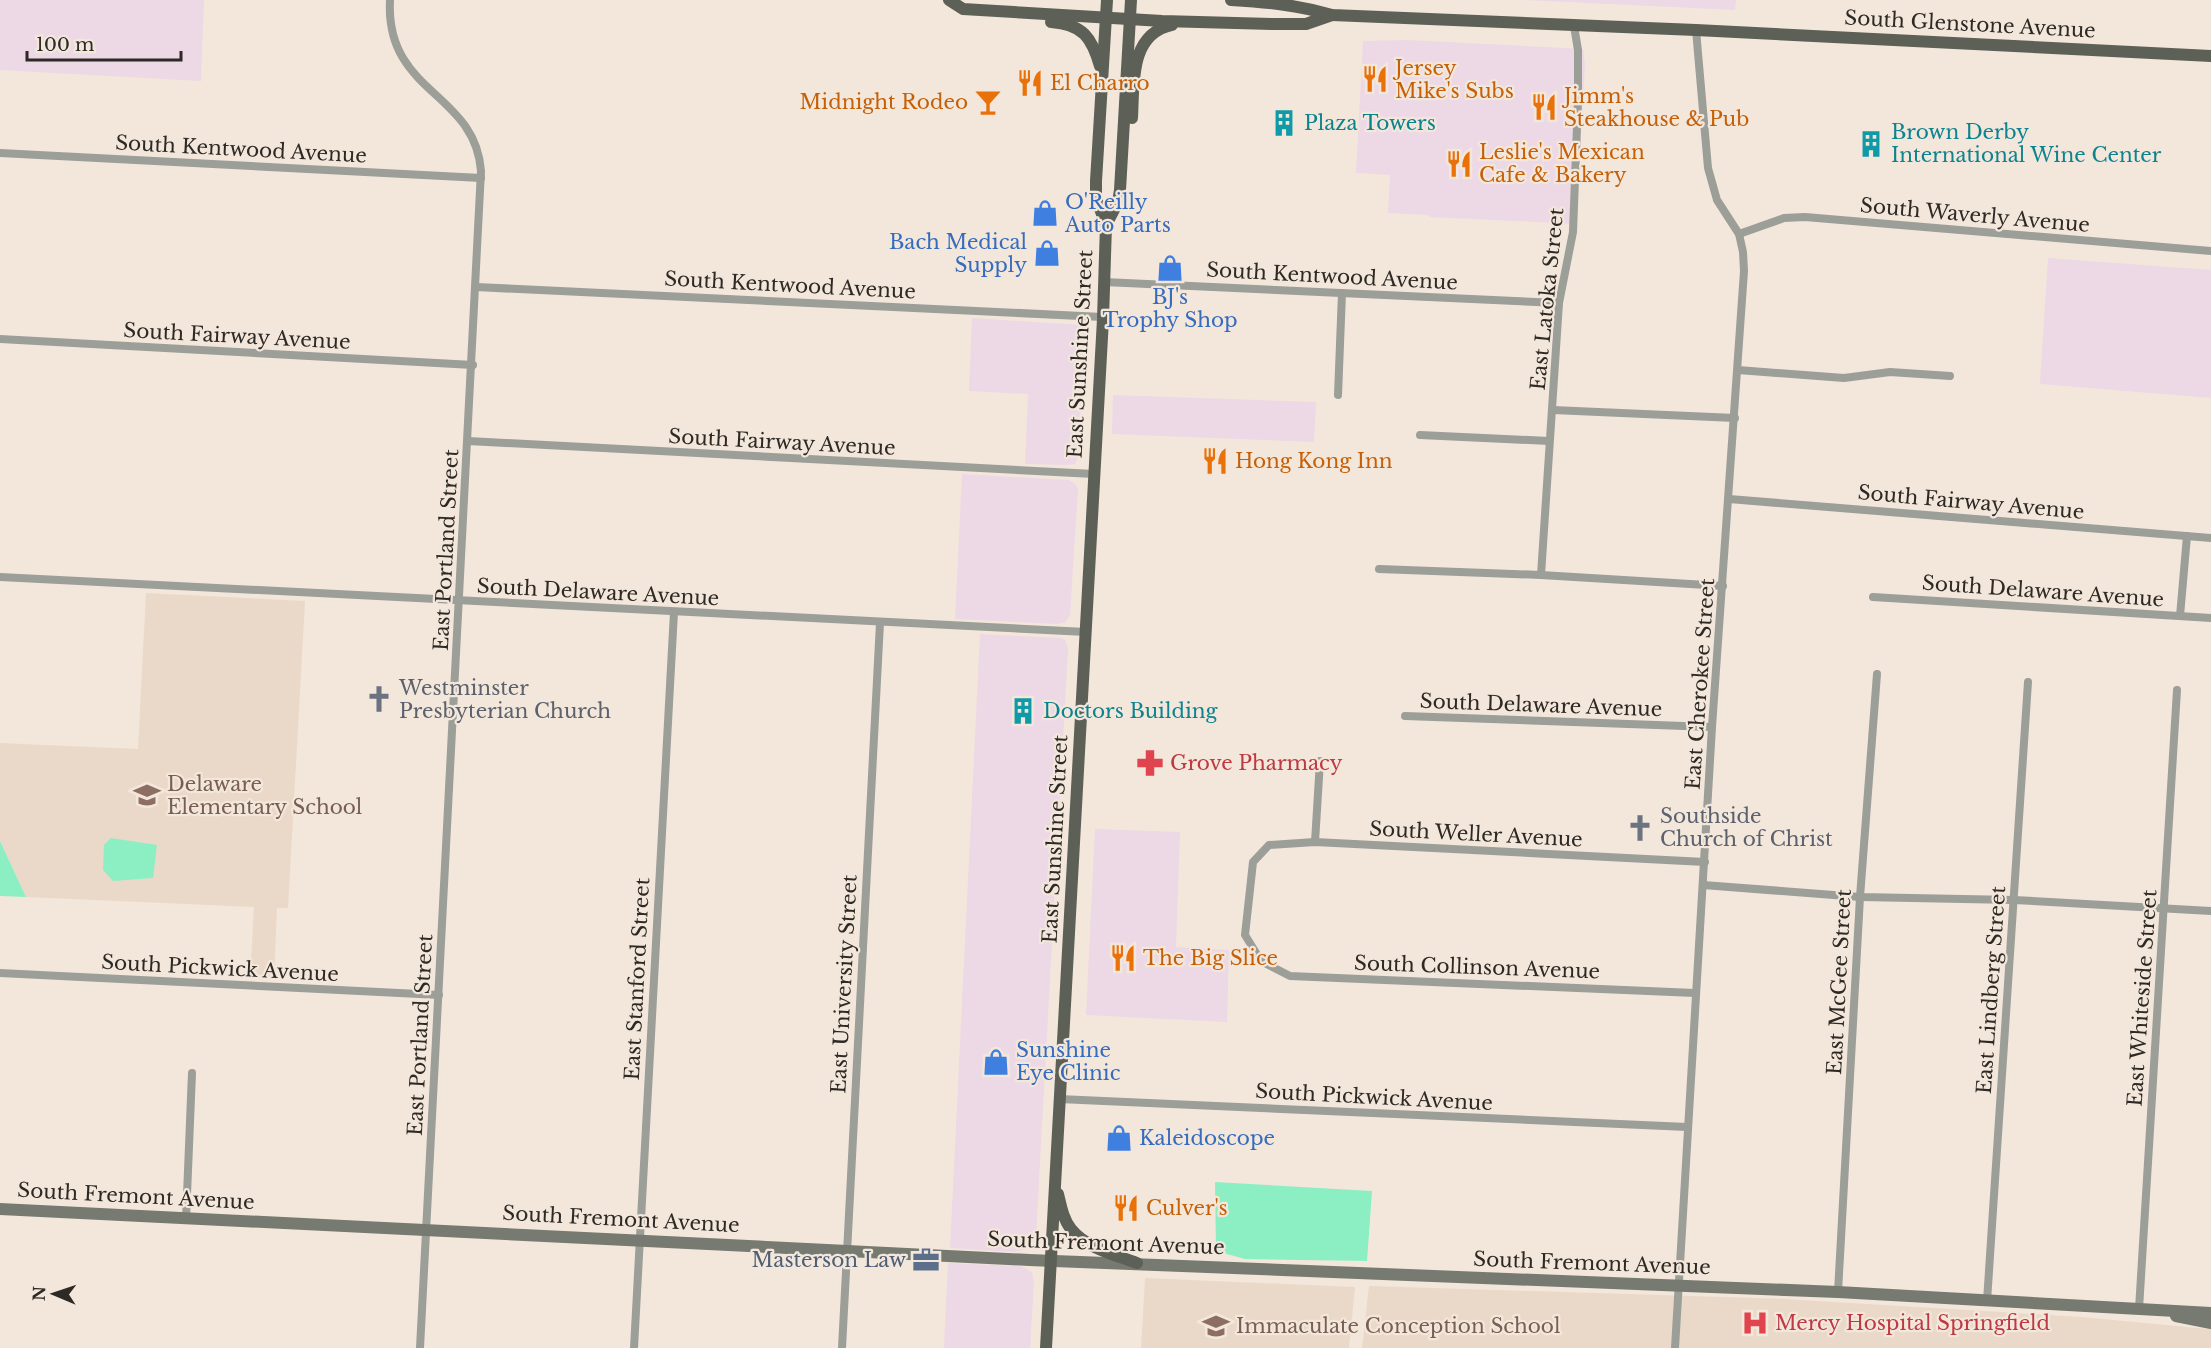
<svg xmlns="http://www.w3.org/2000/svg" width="2211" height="1348" viewBox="0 0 2211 1348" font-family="'Libre Baskerville',serif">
<rect width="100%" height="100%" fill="#f3e7db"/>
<!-- commercial -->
<g fill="#edd8e6">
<path d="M 0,0 L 204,0 L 201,81 L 0,70 Z"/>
<path d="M 1524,0 L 1736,0 L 1735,10 Z"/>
<path d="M 1407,40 L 1583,49 L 1585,64 L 1576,224 L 1430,217 L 1428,215 L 1388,213 L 1390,175 L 1356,173 L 1363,41 Z"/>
<path d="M 2048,258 L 2211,270 L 2211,398 L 2040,384 Z"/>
<path d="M 972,318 L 1083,325 L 1085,332 L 1078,457 L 1075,464 L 1067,465 L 1025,464 L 1028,394 L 969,391 Z"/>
<path d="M 1113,395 L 1316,402 L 1314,442 L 1112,434 Z"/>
<path d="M 962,474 L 1069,480 L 1075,484 L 1078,489 L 1070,615 L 1066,622 L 1058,624 L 955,619 Z"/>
<path d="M 980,634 L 1061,638 L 1065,640 L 1068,649 L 1036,1236 L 1031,1248 L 1015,1252 L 950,1248 Z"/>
<path d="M 1095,829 L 1180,832 L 1176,947 L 1229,950 L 1227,1022 L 1086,1015 Z"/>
<path d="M 948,1263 L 1021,1266 L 1032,1272 L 1034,1282 L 1030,1348 L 944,1348 Z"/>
</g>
<!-- built -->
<g fill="#ead9c8">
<path d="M 146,593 L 305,601 L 288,908 L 277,908 L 274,979 L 250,978 L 254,907 L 26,897 L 0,841 L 0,743 L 138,749 Z"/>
<path d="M 1145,1278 L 1355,1287 L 1349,1348 L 1141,1348 Z"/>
<path d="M 1369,1286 L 1784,1299 L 2082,1317 L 2208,1329 L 2211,1329 L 2211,1348 L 1362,1348 Z"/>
</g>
<!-- green -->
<g fill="#8befc3">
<path d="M 111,838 L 157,845 L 153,878 L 113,881 L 103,870 L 104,845 Z"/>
<path d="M 0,841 L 26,897 L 0,896 Z"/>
<path d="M 1215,1182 L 1372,1191 L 1367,1261 L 1245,1259 L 1216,1251 Z"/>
</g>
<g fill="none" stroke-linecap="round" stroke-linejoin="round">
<!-- street -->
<g stroke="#9c9e98" stroke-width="8">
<path d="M 390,0 C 385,94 475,91 481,171 L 420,1348"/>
<path d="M 0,153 L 481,178"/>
<path d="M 1739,234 L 1784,218 L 1805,217 L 2211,251"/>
<path d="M 1104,282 L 1559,303"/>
<path d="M 476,287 L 1102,317"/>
<path d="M 0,339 L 473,365"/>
<path d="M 1738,370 L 1844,378 L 1890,372 L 1950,376"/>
<path d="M 1338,395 L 1342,293"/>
<path d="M 1553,410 L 1735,418"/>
<path d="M 1420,435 L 1549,441"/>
<path d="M 468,441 L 1094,474"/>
<path d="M 1729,499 L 2211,538"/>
<path d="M 1379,569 L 1541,575 L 1723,586"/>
<path d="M 1541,575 L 1559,303 L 1573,232 L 1578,100 L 1578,50 L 1574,26"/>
<path d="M 0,577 L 1086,632"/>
<path d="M 1873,597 L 2211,618"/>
<path d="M 2180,616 L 2187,536"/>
<path d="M 1405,716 L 1712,727"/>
<path d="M 1315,842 L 1320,761"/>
<path d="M 1703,885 L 1860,897 L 2014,900 L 2211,911"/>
<path d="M 0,973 L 439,995"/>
<path d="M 1695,993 L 1290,976 L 1261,961 L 1245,935 L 1253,862 L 1269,845 L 1315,842 L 1705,862"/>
<path d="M 1059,1099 L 1687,1127"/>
<path d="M 186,1219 L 192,1073"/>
<path d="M 1838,1292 L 1860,897 L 1877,674"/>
<path d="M 1987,1301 L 2028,682"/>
<path d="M 2139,1309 L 2177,690"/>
<path d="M 634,1348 L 674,612"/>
<path d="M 842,1348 L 880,623"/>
<path d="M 1675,1348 L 1712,727 L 1744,271 L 1743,252 L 1739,234 L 1717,200 L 1708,168 L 1696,30"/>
</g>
<!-- secondary -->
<g stroke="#777a71" stroke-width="12">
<path d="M 0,1209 L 1029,1260 L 1838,1292 L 2211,1313"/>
<path d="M 2176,1316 L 2211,1323"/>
</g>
<!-- primary -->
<g stroke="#5d6056" stroke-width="12">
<path d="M 949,0 L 963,9 L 1162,21 L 1274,24 L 1306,24 L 1332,15"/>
<path d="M 1231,0 C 1266,2 1298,5 1332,15 L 1696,30 L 2211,56"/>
<path d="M 1051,22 C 1083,24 1092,38 1100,66"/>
<path d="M 1132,118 C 1134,84 1129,34 1172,25"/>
<path d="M 1106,225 L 1118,202 L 1120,190 L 1131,0"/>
<path d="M 1058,1194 C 1061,1206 1063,1219 1071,1229 C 1086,1248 1116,1255 1137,1263"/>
<path d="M 1046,1348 L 1103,319 L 1106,225 L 1096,198 L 1096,181 L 1107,0"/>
</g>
</g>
<!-- icons -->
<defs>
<symbol id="restaurant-bare" viewBox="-9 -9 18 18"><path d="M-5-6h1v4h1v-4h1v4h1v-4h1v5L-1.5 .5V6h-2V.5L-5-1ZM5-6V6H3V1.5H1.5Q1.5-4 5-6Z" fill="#e8710a" stroke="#f3e7db" stroke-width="2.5" paint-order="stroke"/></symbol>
<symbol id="bar-bare" viewBox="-9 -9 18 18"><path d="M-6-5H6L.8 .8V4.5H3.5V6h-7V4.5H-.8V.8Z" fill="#e8710a" stroke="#f3e7db" stroke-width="2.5" paint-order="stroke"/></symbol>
<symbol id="building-bare" viewBox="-9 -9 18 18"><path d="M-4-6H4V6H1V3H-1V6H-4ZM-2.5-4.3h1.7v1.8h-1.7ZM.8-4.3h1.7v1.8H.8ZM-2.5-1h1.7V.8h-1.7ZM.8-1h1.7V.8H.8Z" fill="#0f9aa8" stroke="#f3e7db" stroke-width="2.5" paint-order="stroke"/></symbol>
<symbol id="shop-bare" viewBox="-9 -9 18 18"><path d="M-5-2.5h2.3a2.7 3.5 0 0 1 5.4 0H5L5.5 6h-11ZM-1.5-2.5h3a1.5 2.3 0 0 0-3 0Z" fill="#3f7fe0" stroke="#f3e7db" stroke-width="2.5" paint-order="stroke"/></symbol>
<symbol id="church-bare" viewBox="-9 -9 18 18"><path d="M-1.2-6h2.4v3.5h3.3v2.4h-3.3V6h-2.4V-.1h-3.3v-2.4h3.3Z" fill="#6b7280" stroke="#f3e7db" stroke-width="2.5" paint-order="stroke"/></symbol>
<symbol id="pharmacy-bare" viewBox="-9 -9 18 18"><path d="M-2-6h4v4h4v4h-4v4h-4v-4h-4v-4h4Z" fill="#e0444e" stroke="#f3e7db" stroke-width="2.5" paint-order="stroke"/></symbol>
<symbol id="school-bare" viewBox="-9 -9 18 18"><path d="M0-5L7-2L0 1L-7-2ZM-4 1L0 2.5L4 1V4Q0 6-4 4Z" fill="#8d6e63" stroke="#f3e7db" stroke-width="2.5" paint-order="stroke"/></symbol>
<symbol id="office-bare" viewBox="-9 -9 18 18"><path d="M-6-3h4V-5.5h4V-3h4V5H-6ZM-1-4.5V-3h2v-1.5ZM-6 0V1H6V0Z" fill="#5c6f8a" stroke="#f3e7db" stroke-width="2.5" paint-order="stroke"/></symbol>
<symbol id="hospital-bare" viewBox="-9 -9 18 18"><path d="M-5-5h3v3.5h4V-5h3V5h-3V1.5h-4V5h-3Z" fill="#e0444e" stroke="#f3e7db" stroke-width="2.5" paint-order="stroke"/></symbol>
</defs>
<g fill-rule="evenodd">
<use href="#restaurant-bare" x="1356" y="60" width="38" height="38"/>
<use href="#restaurant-bare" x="1011" y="64" width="38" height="38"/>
<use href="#bar-bare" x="969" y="83" width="38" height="38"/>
<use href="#restaurant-bare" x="1525" y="88" width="38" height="38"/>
<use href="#building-bare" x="1265" y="104" width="38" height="38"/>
<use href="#building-bare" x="1852" y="125" width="38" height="38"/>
<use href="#restaurant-bare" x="1440" y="145" width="38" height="38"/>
<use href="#shop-bare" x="1026" y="194" width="38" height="38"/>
<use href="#shop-bare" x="1028" y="234" width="38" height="38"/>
<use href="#shop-bare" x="1151" y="249" width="38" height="38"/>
<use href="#restaurant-bare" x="1196" y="442" width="38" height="38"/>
<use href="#church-bare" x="360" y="680" width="38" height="38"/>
<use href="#building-bare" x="1004" y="692" width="38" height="38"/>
<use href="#pharmacy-bare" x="1131" y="744" width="38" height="38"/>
<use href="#school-bare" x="128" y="776" width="38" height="38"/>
<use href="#church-bare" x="1621" y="809" width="38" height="38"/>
<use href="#restaurant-bare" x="1104" y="939" width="38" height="38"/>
<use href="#shop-bare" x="977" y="1043" width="38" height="38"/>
<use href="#shop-bare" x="1100" y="1119" width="38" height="38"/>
<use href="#restaurant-bare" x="1107" y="1189" width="38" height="38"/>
<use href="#office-bare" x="907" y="1241" width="38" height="38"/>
<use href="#hospital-bare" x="1736" y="1304" width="38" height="38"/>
<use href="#school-bare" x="1197" y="1307" width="38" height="38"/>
</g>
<g text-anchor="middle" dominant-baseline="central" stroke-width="4.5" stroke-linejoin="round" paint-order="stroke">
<!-- street labels -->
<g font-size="20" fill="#2d2924" stroke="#f3e7db">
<text transform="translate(1970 24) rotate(3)">South Glenstone Avenue</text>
<text transform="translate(241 149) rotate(3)">South Kentwood Avenue</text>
<text transform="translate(1975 215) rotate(5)">South Waverly Avenue</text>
<text transform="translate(1332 276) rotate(3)">South Kentwood Avenue</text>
<text transform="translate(790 285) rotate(3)">South Kentwood Avenue</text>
<text transform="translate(1547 299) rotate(-84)">East Latoka Street</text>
<text transform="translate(237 336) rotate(3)">South Fairway Avenue</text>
<text transform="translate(1080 354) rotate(-87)">East Sunshine Street</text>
<text transform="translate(782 442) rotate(3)">South Fairway Avenue</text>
<text transform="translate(1971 502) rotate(5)">South Fairway Avenue</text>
<text transform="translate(446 550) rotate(-87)">East Portland Street</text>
<text transform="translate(2043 591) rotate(4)">South Delaware Avenue</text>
<text transform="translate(598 592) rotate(3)">South Delaware Avenue</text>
<text transform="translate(1700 684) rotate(-86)">East Cherokee Street</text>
<text transform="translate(1541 705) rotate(2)">South Delaware Avenue</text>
<text transform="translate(1476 834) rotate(3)">South Weller Avenue</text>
<text transform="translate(1055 839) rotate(-87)">East Sunshine Street</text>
<text transform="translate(1477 967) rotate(2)">South Collinson Avenue</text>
<text transform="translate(220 968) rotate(3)">South Pickwick Avenue</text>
<text transform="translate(637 979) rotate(-87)">East Stanford Street</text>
<text transform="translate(1839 982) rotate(-87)">East McGee Street</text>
<text transform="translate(844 984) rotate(-87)">East University Street</text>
<text transform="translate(1991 990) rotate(-86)">East Lindberg Street</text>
<text transform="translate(2142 998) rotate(-86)">East Whiteside Street</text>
<text transform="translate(420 1035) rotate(-87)">East Portland Street</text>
<text transform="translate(1374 1097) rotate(3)">South Pickwick Avenue</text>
<text transform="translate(136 1196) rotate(3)">South Fremont Avenue</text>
<text transform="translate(621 1219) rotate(3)">South Fremont Avenue</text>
<text transform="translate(1106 1243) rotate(2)">South Fremont Avenue</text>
<text transform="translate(1592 1263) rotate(2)">South Fremont Avenue</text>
</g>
<!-- food labels -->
<g font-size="20" fill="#c56008" stroke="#f3e7db" text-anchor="start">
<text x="1395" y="68">Jersey<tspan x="1395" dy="23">Mike's Subs</tspan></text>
<text x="1050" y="83">El Charro</text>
<text x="1564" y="96">Jimm's<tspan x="1564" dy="23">Steakhouse &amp; Pub</tspan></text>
<text x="968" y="102" text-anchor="end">Midnight Rodeo</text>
<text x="1479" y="152">Leslie's Mexican<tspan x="1479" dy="23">Cafe &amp; Bakery</tspan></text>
<text x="1235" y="461">Hong Kong Inn</text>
<text x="1143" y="958">The Big Slice</text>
<text x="1146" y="1208">Culver's</text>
</g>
<!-- culture labels -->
<g font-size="20" fill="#0d838f" stroke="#f3e7db" text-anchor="start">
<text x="1304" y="123">Plaza Towers</text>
<text x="1891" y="132">Brown Derby<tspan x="1891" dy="23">International Wine Center</tspan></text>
<text x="1043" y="711">Doctors Building</text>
</g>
<!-- shop labels -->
<g font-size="20" fill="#366cbe" stroke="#f3e7db" text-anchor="start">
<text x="1065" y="202">O'Reilly<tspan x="1065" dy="23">Auto Parts</tspan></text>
<text x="1027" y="242" text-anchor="end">Bach Medical<tspan x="1027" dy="23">Supply</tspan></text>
<text x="1170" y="297" text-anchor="middle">BJ's<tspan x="1170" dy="23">Trophy Shop</tspan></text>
<text x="1016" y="1050">Sunshine<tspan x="1016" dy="23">Eye Clinic</tspan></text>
<text x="1139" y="1138">Kaleidoscope</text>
</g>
<!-- worship labels -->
<g font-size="20" fill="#5b616d" stroke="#f3e7db" text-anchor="start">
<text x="399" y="688">Westminster<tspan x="399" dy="23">Presbyterian Church</tspan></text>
<text x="1660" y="816">Southside<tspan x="1660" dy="23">Church of Christ</tspan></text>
</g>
<!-- health labels -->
<g font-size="20" fill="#be3a42" stroke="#f3e7db" text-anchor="start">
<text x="1170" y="763">Grove Pharmacy</text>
<text x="1775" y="1323">Mercy Hospital Springfield</text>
</g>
<!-- education labels -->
<g font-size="20" fill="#785e54" stroke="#f3e7db" text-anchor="start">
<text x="167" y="784">Delaware<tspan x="167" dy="23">Elementary School</tspan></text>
<text x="1236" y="1326">Immaculate Conception School</text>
</g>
<!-- service labels -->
<g font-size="20" fill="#4e5e75" stroke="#f3e7db" text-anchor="end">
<text x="906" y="1260">Masterson Law</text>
</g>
</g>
<!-- north arrow -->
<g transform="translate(54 1294) rotate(272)" stroke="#f3e7db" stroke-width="4.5" paint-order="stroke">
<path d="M0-4.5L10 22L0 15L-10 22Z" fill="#2d2924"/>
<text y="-9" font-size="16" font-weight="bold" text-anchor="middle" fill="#2d2924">N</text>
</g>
<!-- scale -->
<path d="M27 51v9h154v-9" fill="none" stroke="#2d2924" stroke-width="3"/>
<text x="36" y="51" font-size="18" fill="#2d2924" stroke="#f3e7db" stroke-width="4.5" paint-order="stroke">100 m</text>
</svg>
